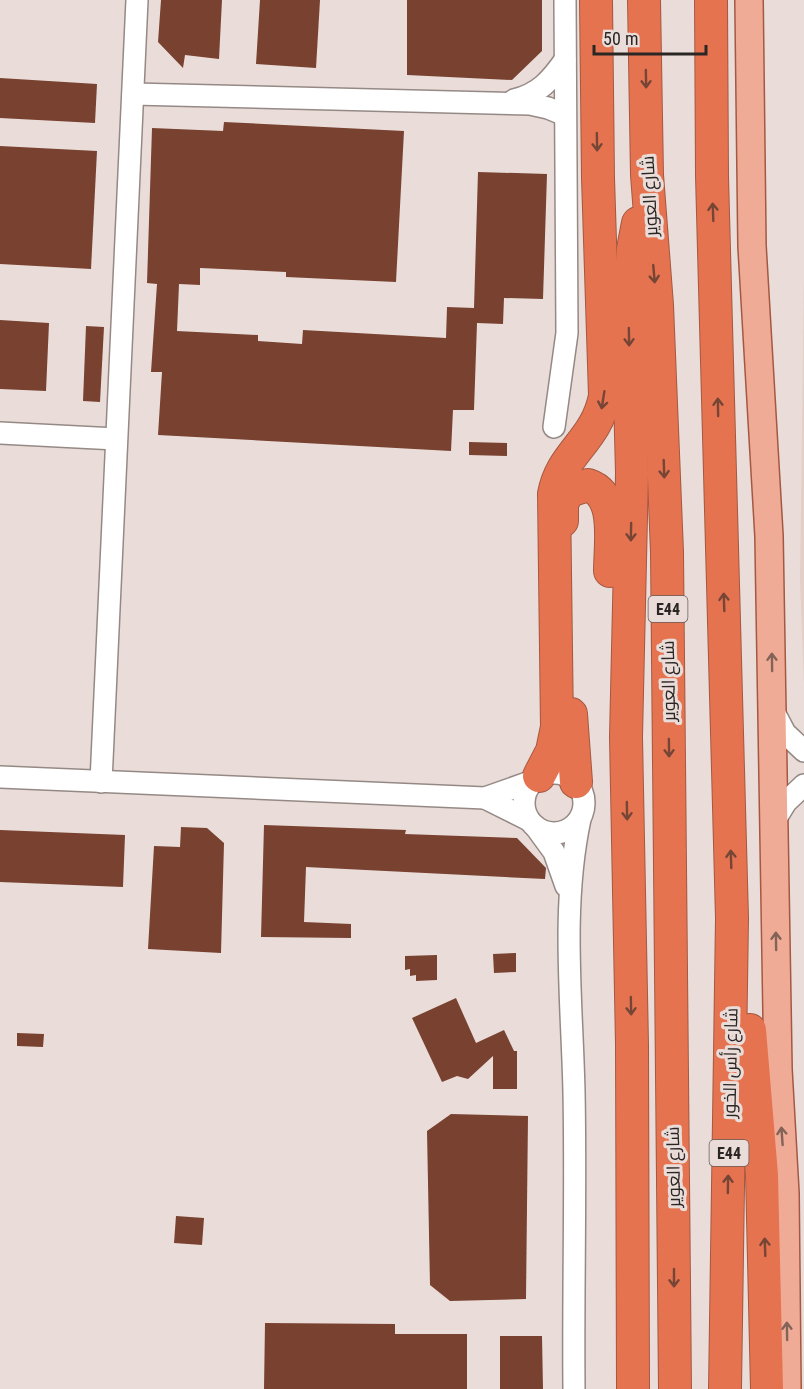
<svg xmlns="http://www.w3.org/2000/svg" width="804" height="1389" viewBox="0 0 804 1389" font-family="'Roboto Condensed',Cairo,sans-serif">
<rect width="100%" height="100%" fill="#eaddd9"/>
<!-- built -->
<path fill="#e3cfc8" d="M 804,270 L 804,687 L 800,581 Z"/>
<!-- building -->
<g fill="#784130">
<path d="M 161,0 L 222,0 L 219,59 L 185,55 L 183,68 L 158,42 Z"/>
<path d="M 260,0 L 320,0 L 316,68 L 256,64 Z"/>
<path d="M 407,0 L 542,0 L 542,51 L 512,80 L 407,75 Z"/>
<path d="M 0,78 L 97,84 L 95,123 L 0,118 Z"/>
<path d="M 224,122 L 404,131 L 396,282 L 286,277 L 286,272 L 200,268 L 200,285 L 179,284 L 177,331 L 258,335 L 258,341 L 302,344 L 303,330 L 446,338 L 447,307 L 474,308 L 478,172 L 547,174 L 543,299 L 504,298 L 503,324 L 477,323 L 474,410 L 453,410 L 451,451 L 158,435 L 162,372 L 151,372 L 157,284 L 147,283 L 152,128 L 223,131 Z"/>
<path d="M 0,146 L 97,151 L 91,269 L 0,264 Z"/>
<path d="M 0,320 L 49,323 L 46,391 L 0,389 Z"/>
<path d="M 86,326 L 104,327 L 100,402 L 83,401 Z"/>
<path d="M 469,442 L 507,443 L 507,456 L 469,455 Z"/>
<path d="M 264,825 L 406,830 L 405,834 L 517,838 L 546,868 L 545,879 L 306,867 L 304,922 L 351,924 L 351,938 L 261,937 Z"/>
<path d="M 181,827 L 207,828 L 224,843 L 221,953 L 148,949 L 154,846 L 180,847 Z"/>
<path d="M 0,830 L 125,835 L 123,887 L 0,882 Z"/>
<path d="M 516,953 L 516,972 L 494,973 L 493,954 Z"/>
<path d="M 437,955 L 437,980 L 416,981 L 416,975 L 410,976 L 410,969 L 405,970 L 405,956 Z"/>
<path d="M 456,998 L 476,1043 L 504,1030 L 514,1051 L 517,1051 L 517,1089 L 493,1089 L 493,1056 L 468,1079 L 457,1076 L 442,1082 L 412,1018 Z"/>
<path d="M 17,1033 L 44,1034 L 43,1047 L 17,1046 Z"/>
<path d="M 451,1114 L 528,1116 L 526,1299 L 450,1301 L 430,1285 L 427,1131 Z"/>
<path d="M 176,1216 L 204,1218 L 202,1245 L 174,1243 Z"/>
<path d="M 265,1323 L 395,1324 L 395,1334 L 467,1334 L 467,1389 L 264,1389 Z"/>
<path d="M 500,1336 L 542,1336 L 543,1389 L 500,1389 Z"/>
</g>
<g fill="none" stroke-linecap="round" stroke-linejoin="round">
<defs>
<g id="minor">
<path d="M 133,94 L 530,104 L 548,108 L 565,115"/>
<path d="M 514,100 C 539,94 551,80 565,60"/>
<path d="M 554,427 L 567,333 L 565,0"/>
<path d="M 0,433 L 116,439"/>
<path d="M 773,710 L 785,733 L 804,751"/>
<circle cx="554" cy="803" r="30"/>
<path d="M 0,777 L 485,798 L 533,781"/>
<path d="M 101,782 L 137,0"/>
<path d="M 485,798 L 529,820"/>
<path d="M 775,820 L 786,802 L 804,785"/>
<path d="M 535,826 L 554,852 L 566,886"/>
<path d="M 574,1389 C 573,1290 576,1191 574,1092 C 572,1002 561,908 580,819"/>
</g>
<path id="major" d="M 749,0 L 752,246 L 769,536 L 778,1069 L 785,1193 L 787,1389"/>
<g id="highway">
<path d="M 644,0 L 647,175 L 657,305 L 667,552 L 675,1389"/>
<path d="M 711,0 L 712,176 L 732,918 L 725,1389"/>
<path d="M 562,521 L 562,503 L 569,491 L 588,485 C 619,495 610,544 610,571"/>
<path d="M 571,714 L 576,782"/>
<path d="M 539,776 L 552,751 L 557,727 L 554,494 C 562,452 596,442 605,396 L 598,178 L 596,0"/>
<path d="M 750,1030 L 762,1175 L 767,1389"/>
<path d="M 633,1389 L 632,1045 L 626,737 L 632,473 L 628,321 L 633,249 L 638,223"/>
</g>
</defs>
<!-- minor casing -->
<use href="#minor" stroke="#958985" stroke-width="24"/>
<!-- major casing -->
<use href="#major" stroke="#a45841" stroke-width="30"/>
<!-- highway casing -->
<use href="#highway" stroke="#a45841" stroke-width="34"/>
<!-- minor -->
<use href="#minor" stroke="#fff" stroke-width="21"/>
<!-- major -->
<use href="#major" stroke="#f0ab96" stroke-width="27"/>
<!-- highway -->
<use href="#highway" stroke="#e67350" stroke-width="32"/>
</g>
<!-- one-way arrows -->
<defs><path id="oneway-shaft" d="M-6 0H5M1.5-3L5.5 0L1.5 3" fill="none" stroke-width="1.6" stroke-linecap="round" stroke-linejoin="round" transform="scale(1.5)"/></defs>
<g stroke="#754536">
<use href="#oneway-shaft" transform="translate(646 79) rotate(89)"/>
<use href="#oneway-shaft" transform="translate(597 142) rotate(89)"/>
<use href="#oneway-shaft" transform="translate(713 212) rotate(-92)"/>
<use href="#oneway-shaft" transform="translate(654 274) rotate(85)"/>
<use href="#oneway-shaft" transform="translate(629 337) rotate(89)"/>
<use href="#oneway-shaft" transform="translate(603 400) rotate(99)"/>
<use href="#oneway-shaft" transform="translate(718 407) rotate(-91)"/>
<use href="#oneway-shaft" transform="translate(664 469) rotate(88)"/>
<use href="#oneway-shaft" transform="translate(631 532) rotate(91)"/>
<use href="#oneway-shaft" transform="translate(724 602) rotate(-92)"/>
<use href="#oneway-shaft" transform="translate(669 748) rotate(89)"/>
<use href="#oneway-shaft" transform="translate(627 811) rotate(89)"/>
<use href="#oneway-shaft" transform="translate(731 859) rotate(-92)"/>
<use href="#oneway-shaft" transform="translate(631 1006) rotate(89)"/>
<use href="#oneway-shaft" transform="translate(728 1184) rotate(-89)"/>
<use href="#oneway-shaft" transform="translate(765 1247) rotate(-92)"/>
<use href="#oneway-shaft" transform="translate(674 1278) rotate(90)"/>
</g>
<g stroke="#836257">
<use href="#oneway-shaft" transform="translate(772 662) rotate(-91)"/>
<use href="#oneway-shaft" transform="translate(776 941) rotate(-91)"/>
<use href="#oneway-shaft" transform="translate(782 1136) rotate(-94)"/>
<use href="#oneway-shaft" transform="translate(787 1331) rotate(-91)"/>
</g>
<g text-anchor="middle" dominant-baseline="central" stroke-width="6" stroke-linejoin="round" paint-order="stroke">
<!-- shield labels -->
<g fill="#eaddd9" stroke="#645d5a" stroke-width="1.5">
<rect x="648.5" y="596" width="39" height="26" rx="4.5"/>
<rect x="709.5" y="1140" width="39" height="26" rx="4.5"/>
</g>
<g font-size="16" font-weight="bold" fill="#2a2624">
<text x="668" y="609">E44</text>
<text x="729" y="1153">E44</text>
</g>
<!-- street labels -->
<g font-size="18" fill="#2a2624" stroke="#eaddd9">
<text transform="translate(649 196) rotate(-93)">شارع العوير</text>
<text transform="translate(668 681) rotate(-91)">شارع العوير</text>
<text transform="translate(730 1063) rotate(-89)">شارع رأس الخور</text>
<text transform="translate(673 1167) rotate(-91)">شارع العوير</text>
</g>
</g>
<!-- scale -->
<path d="M594 45v9h112v-9" fill="none" stroke="#2a2624" stroke-width="3"/>
<text x="603" y="45" font-size="18" fill="#2a2624" stroke="#eaddd9" stroke-width="4.5" paint-order="stroke">50 m</text>
</svg>
